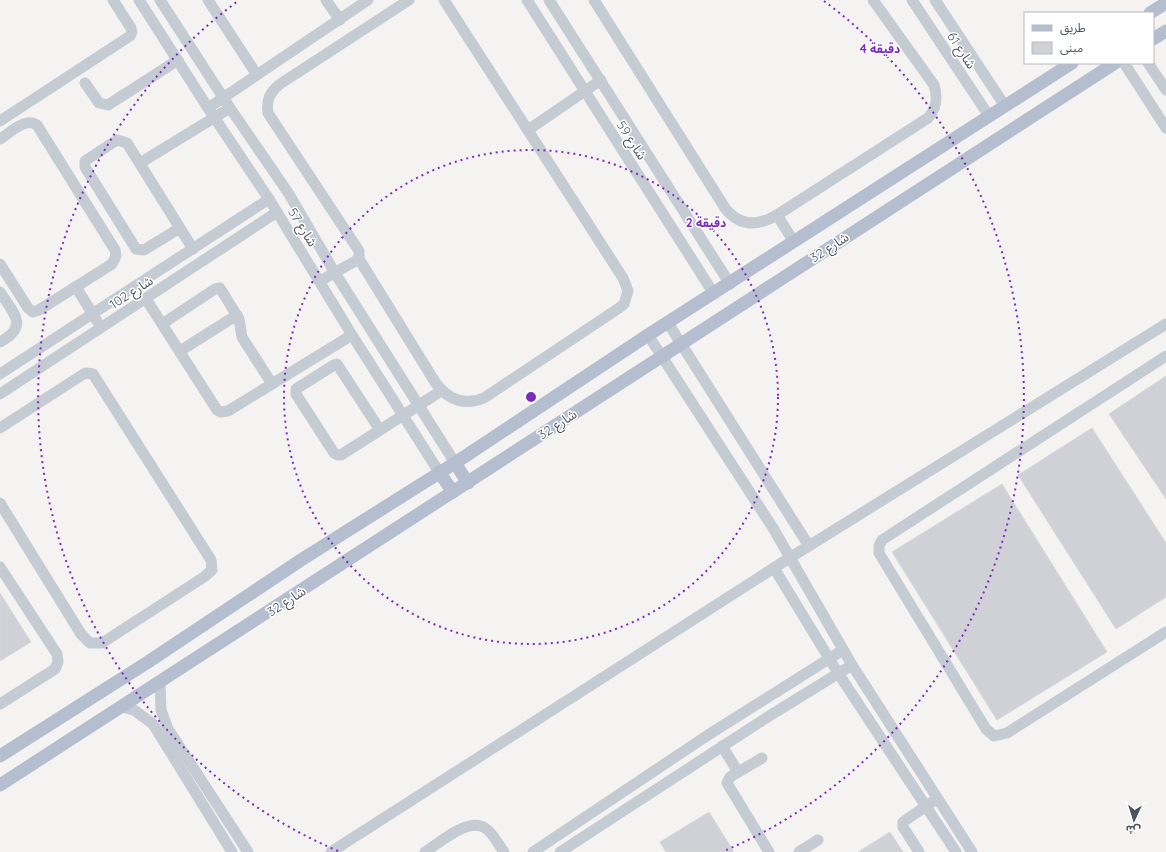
<svg xmlns="http://www.w3.org/2000/svg" width="1166" height="852" viewBox="0 0 1166 852" font-family="Quicksand,'Noto Sans Arabic',sans-serif">
<rect width="100%" height="100%" fill="#f4f3f2"/>
<!-- building -->
<g fill="#d0d1d6" stroke="#d7d8dd">
<path d="M 1166,376 L 1166,499 L 1109,414 Z"/>
<path d="M 1092,428 L 1166,543 L 1166,597 L 1116,629 L 1018,475 Z"/>
<path d="M 1002,484 L 1107,652 L 997,720 L 892,552 Z"/>
<path d="M 0,593 L 31,642 L 0,661 Z"/>
<path d="M 709,812 L 734,852 L 666,852 L 660,842 Z"/>
<path d="M 890,832 L 903,852 L 858,852 Z"/>
</g>
<g fill="none" stroke-linecap="round" stroke-linejoin="round">
<!-- minor -->
<g stroke="#c4cbd3" stroke-width="11">
<path d="M 139,0 L 208,108 L 269,199 L 352,335 L 439,472"/>
<path d="M 160,0 L 230,108 L 289,194 L 335,273 L 455,463"/>
<path d="M 208,0 L 257,75"/>
<path d="M 326,0 L 340,20"/>
<path d="M 409,0 L 280,84 C 270,92 266,100 268,113 L 359,251 L 359,259 L 435,382 C 448,400 464,406 484,398 L 619,308 L 624,304 L 628,291 L 623,278 L 444,0"/>
<path d="M 527,0 L 714,294"/>
<path d="M 549,0 L 730,284"/>
<path d="M 594,0 L 725,208 C 740,227 758,226 777,215 L 928,118 C 937,108 938,98 934,85 L 873,0"/>
<path d="M 912,0 L 989,116"/>
<path d="M 935,0 L 1005,106"/>
<path d="M 1124,63 L 1166,128"/>
<path d="M 1148,63 L 1166,90"/>
<path d="M 85,83 L 99,103 L 108,105 L 178,60"/>
<path d="M 208,108 L 368,0"/>
<path d="M 0,121 L 130,36 L 132,32 L 131,28 L 113,0"/>
<path d="M 528,130 L 601,80"/>
<path d="M 0,139 C 10,133 25,117 37,125 L 115,250 L 116,256 L 112,264 L 39,310 L 33,312 L 28,308 L 0,264"/>
<path d="M 140,163 L 230,108"/>
<path d="M 777,215 L 794,242"/>
<path d="M 180,228 L 144,250 L 136,249 L 85,167 L 85,161 L 117,140 L 127,143 L 193,249"/>
<path d="M 320,281 L 359,259"/>
<path d="M 76,287 L 97,321"/>
<path d="M 0,292 C 14,314 29,326 0,342"/>
<path d="M 146,299 L 217,410 L 221,412 L 228,411 L 352,335"/>
<path d="M 668,323 L 809,546"/>
<path d="M 162,324 L 215,289 L 220,288 L 239,319 L 242,337 L 272,384"/>
<path d="M 648,335 L 773,528 L 852,665 L 972,852"/>
<path d="M 180,351 L 237,315"/>
<path d="M 1166,356 L 882,540 L 879,546 L 879,553 L 986,729 L 994,736 L 1007,733 L 1166,632"/>
<path d="M 0,374 L 269,199"/>
<path d="M 0,394 L 277,212"/>
<path d="M 0,428 L 82,375 L 86,373 L 93,374 L 211,560 L 212,570 L 204,577 L 102,643 L 90,643 L 81,634 L 0,503"/>
<path d="M 380,430 L 337,364 L 334,365 L 296,389 L 296,394 L 334,453 L 338,455 L 341,455 L 441,391"/>
<path d="M 0,567 L 57,654 L 58,662 L 55,669 L 0,704"/>
<path d="M 774,568 L 838,673 L 956,852"/>
<path d="M 160,683 L 161,710 L 168,729 L 248,852"/>
<path d="M 121,707 L 134,710 L 153,724 L 232,852"/>
<path d="M 722,746 L 738,772"/>
<path d="M 762,758 L 730,777 L 727,783 L 769,852"/>
<path d="M 331,852 L 791,557 L 1166,324"/>
<path d="M 425,852 C 439,843 468,817 485,828 C 493,833 498,844 504,852"/>
<path d="M 533,852 L 708,735 L 843,650"/>
<path d="M 560,852 L 766,718 L 852,665"/>
<path d="M 799,852 L 818,840"/>
<path d="M 919,852 L 903,827 L 903,822 L 932,802"/>
</g>
<!-- major -->
<g stroke="#b4becf" stroke-width="13">
<path d="M 1150,13 L 1166,3"/>
<path d="M 1153,39 L 1166,31"/>
<path d="M 455,463 L 468,483"/>
<path d="M 439,472 L 453,492"/>
<path d="M 0,756 L 148,662 L 301,560 L 455,463 L 648,335 L 1072,63"/>
<path d="M 0,785 L 1115,63"/>
</g>
</g>
<!-- distance rings -->
<g fill="none" stroke="#7b2cbf" stroke-width="2" stroke-dasharray="2 4">
<circle cx="531" cy="397" r="247"/>
<path d="M338 851A493 493 0 0 1 238 1M824 1A493 493 0 0 1 724 851"/>
</g>
<g text-anchor="middle" dominant-baseline="central" stroke-width="3" stroke-linejoin="round" paint-order="stroke">
<!-- street labels -->
<g font-size="13" fill="#4b535f" stroke="#fff">
<text transform="translate(962 50) rotate(57)">شارع 61</text>
<text transform="translate(632 140) rotate(57)">شارع 59</text>
<text transform="translate(303 227) rotate(58)">شارع 57</text>
<text transform="translate(829 247) rotate(-33)">شارع 32</text>
<text transform="translate(131 292) rotate(-33)">شارع 102</text>
<text transform="translate(557 424) rotate(-33)">شارع 32</text>
<text transform="translate(286 601) rotate(-33)">شارع 32</text>
</g>
</g>
<circle cx="531" cy="397" r="6" fill="#7b2cbf" stroke="#fff" stroke-width="2"/>
<g font-size="12" text-anchor="middle" font-weight="bold" fill="#7b2cbf" stroke="#fff" stroke-width="3" stroke-linejoin="round" paint-order="stroke">
<text x="880" y="53">4 دقيقة</text>
<text x="706" y="227">2 دقيقة</text>
</g>
<!-- legend -->
<rect x="1024" y="12" width="130" height="52" fill="#ffffff" stroke="#b7babf"/>
<rect x="1032" y="25" width="20" height="6" fill="#b4becf" stroke="#b7babf"/>
<text x="1060" y="32" font-size="12" fill="#4b535f">طريق</text>
<rect x="1032" y="42" width="20" height="12" fill="#d0d1d6" stroke="#b7babf"/>
<text x="1060" y="52" font-size="12" fill="#4b535f">مبنى</text>
<!-- north arrow -->
<g transform="translate(1134 820) rotate(184)" stroke="#ffffff" stroke-width="3" paint-order="stroke">
<path d="M0-3L7 15L0 10L-7 15Z" fill="#4b535f"/>
<text y="-6" font-size="11" font-weight="bold" text-anchor="middle" fill="#4b535f">ش</text>
</g>
</svg>
